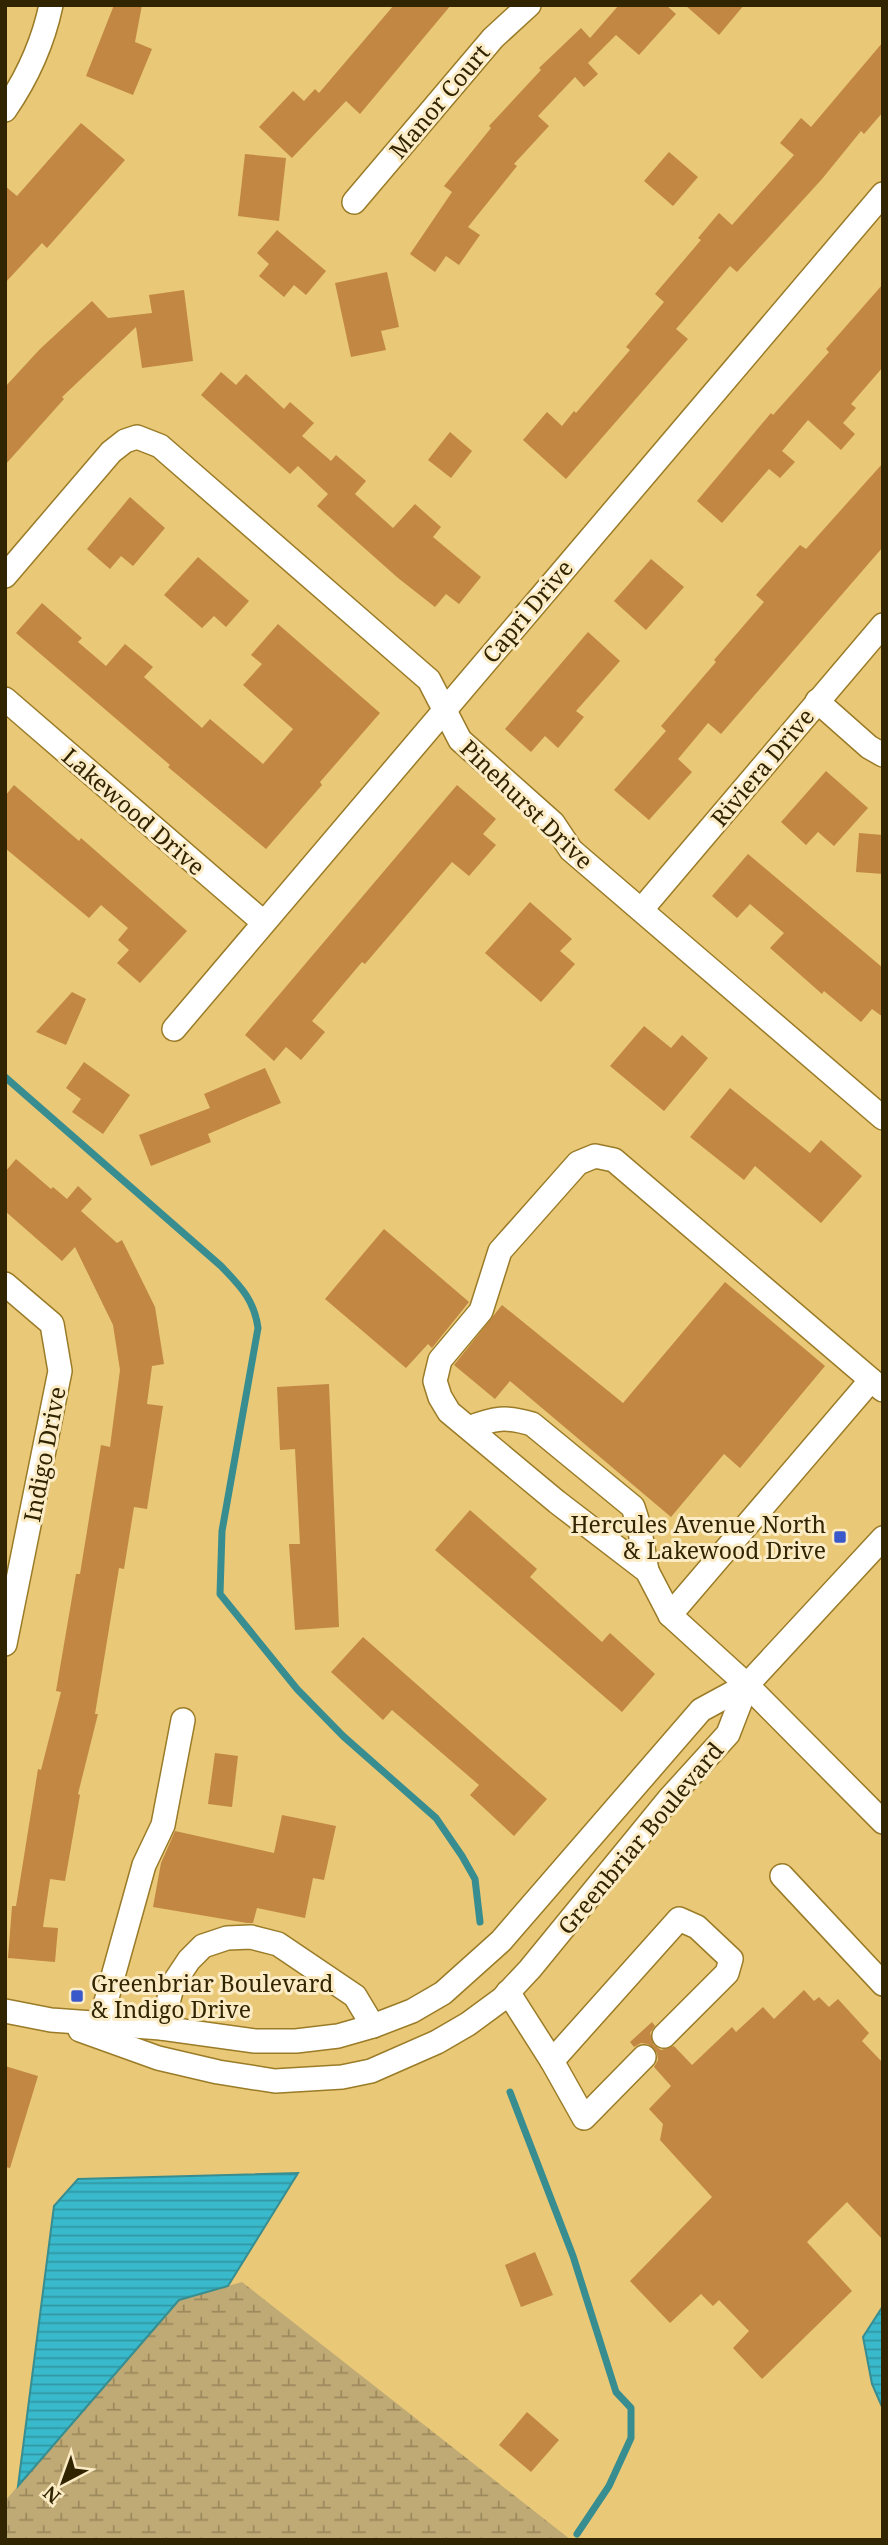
<svg xmlns="http://www.w3.org/2000/svg" width="888" height="2545" viewBox="0 0 888 2545" font-family="'Noto Serif',serif">
<defs>
<pattern id="wetland-marsh" width="20" height="14" patternUnits="userSpaceOnUse" patternTransform="scale(1.75)"><rect width="20" height="14" fill="#bfa974"/><path d="M1 5h8M5 5V1M11 12h8M15 12V8" fill="none" stroke="#9c895d"/></pattern>
<pattern id="water-rules" width="6" height="5" patternUnits="userSpaceOnUse" patternTransform="scale(1.75)"><rect width="6" height="5" fill="#39bacc"/><path d="M0 2.5h6" fill="none" stroke="#3197a3"/></pattern>
</defs>
<rect width="100%" height="100%" fill="#e9c878"/>
<!-- wetland -->
<path fill="url(#wetland-marsh)" d="M 242,2282 L 571,2540 L 5,2540 L 5,2501 L 179,2300 Z"/>
<!-- water -->
<g fill="url(#water-rules)" stroke="#378d8f" stroke-width="2">
<path d="M 298,2173 L 228,2286 L 179,2300 L 18,2486 L 54,2206 L 78,2179 Z"/>
<path d="M 883,2306 L 883,2409 L 872,2384 L 863,2337 Z"/>
</g>
<g fill="none" stroke-linecap="round" stroke-linejoin="round">
<!-- stream -->
<g stroke="#378d8f" stroke-width="7">
<path d="M 5,1077 L 221,1266 C 240,1286 254,1299 258,1328 L 222,1531 L 220,1594 L 297,1689 L 343,1736 L 436,1818 L 462,1856 L 475,1879 L 480,1922"/>
<path d="M 510,2092 L 573,2256 L 616,2392 L 631,2408 L 631,2438 L 609,2486 L 577,2534"/>
</g>
</g>
<!-- building -->
<g fill="#c18743">
<path d="M 114,5 L 142,5 L 135,42 L 152,49 L 133,95 L 86,76 Z"/>
<path d="M 394,5 L 451,5 L 360,114 L 346,101 L 292,158 L 259,127 L 293,91 L 304,101 L 315,89 L 319,93 Z"/>
<path d="M 619,5 L 666,5 L 676,14 L 639,55 L 616,35 L 588,63 L 598,74 L 584,87 L 575,77 L 538,116 L 549,126 L 514,164 L 517,166 L 468,227 L 480,235 L 459,265 L 446,256 L 435,272 L 410,254 L 452,192 L 444,186 L 491,128 L 489,126 L 541,70 L 539,68 L 581,28 L 590,38 Z"/>
<path d="M 685,5 L 744,5 L 719,35 Z"/>
<path d="M 883,42 L 883,112 L 864,134 L 861,131 L 822,179 L 737,272 L 730,266 L 676,329 L 688,339 L 566,479 L 523,440 L 547,412 L 562,426 L 574,411 L 576,413 L 630,350 L 626,347 L 664,302 L 655,294 L 701,240 L 698,238 L 719,213 L 732,225 L 794,155 L 780,143 L 801,118 L 811,127 Z"/>
<path d="M 81,123 L 125,160 L 47,248 L 42,243 L 5,283 L 5,186 L 17,196 Z"/>
<path d="M 669,152 L 698,177 L 673,206 L 644,181 Z"/>
<path d="M 245,154 L 286,158 L 279,221 L 238,216 Z"/>
<path d="M 277,230 L 326,271 L 306,295 L 294,285 L 284,297 L 259,276 L 269,264 L 257,253 Z"/>
<path d="M 387,272 L 399,327 L 381,331 L 386,350 L 351,357 L 335,283 Z"/>
<path d="M 883,284 L 883,367 L 851,404 L 856,408 L 843,423 L 855,434 L 841,450 L 808,420 L 782,451 L 795,462 L 780,478 L 769,469 L 722,523 L 697,501 L 771,413 L 773,415 L 829,352 L 826,349 Z"/>
<path d="M 184,290 L 193,361 L 142,368 L 136,327 L 62,397 L 64,399 L 5,465 L 5,387 L 40,349 L 92,301 L 108,318 L 152,313 L 149,295 Z"/>
<path d="M 221,372 L 236,385 L 246,374 L 284,409 L 290,402 L 314,423 L 302,436 L 331,461 L 336,455 L 366,481 L 355,494 L 393,528 L 415,504 L 441,527 L 433,537 L 481,577 L 459,604 L 446,594 L 435,607 L 398,578 L 317,506 L 328,494 L 298,466 L 290,474 L 201,395 Z"/>
<path d="M 450,432 L 472,451 L 451,478 L 428,460 Z"/>
<path d="M 883,463 L 883,547 L 721,734 L 708,723 L 678,759 L 692,772 L 649,820 L 614,790 L 666,731 L 661,726 L 716,662 L 714,660 L 764,602 L 756,595 L 800,545 L 806,549 Z"/>
<path d="M 130,497 L 165,528 L 133,566 L 121,556 L 110,569 L 87,549 Z"/>
<path d="M 198,557 L 249,601 L 226,627 L 214,616 L 202,628 L 164,595 Z"/>
<path d="M 651,559 L 684,587 L 646,630 L 614,601 Z"/>
<path d="M 42,603 L 82,638 L 78,642 L 106,666 L 125,644 L 153,667 L 144,677 L 202,728 L 210,719 L 263,764 L 293,729 L 243,685 L 262,664 L 251,655 L 278,624 L 380,713 L 320,782 L 322,785 L 266,849 L 168,767 L 170,765 L 16,633 Z"/>
<path d="M 588,632 L 620,661 L 576,711 L 584,717 L 558,748 L 545,736 L 531,752 L 505,729 Z"/>
<path d="M 826,771 L 868,808 L 834,846 L 818,832 L 806,845 L 781,822 Z"/>
<path d="M 14,785 L 79,841 L 81,838 L 187,931 L 140,983 L 117,963 L 129,950 L 118,940 L 128,928 L 101,905 L 89,918 L 5,848 L 5,796 Z"/>
<path d="M 457,785 L 496,819 L 483,834 L 496,845 L 469,876 L 452,862 L 365,964 L 362,962 L 312,1021 L 325,1032 L 301,1060 L 286,1047 L 274,1061 L 245,1035 Z"/>
<path d="M 859,833 L 883,835 L 883,874 L 856,872 Z"/>
<path d="M 748,854 L 883,968 L 883,1017 L 872,1009 L 861,1022 L 824,991 L 822,994 L 770,948 L 784,933 L 750,904 L 737,918 L 712,896 Z"/>
<path d="M 530,902 L 572,939 L 560,951 L 575,964 L 541,1002 L 485,953 Z"/>
<path d="M 72,992 L 86,999 L 66,1045 L 36,1032 Z"/>
<path d="M 644,1026 L 671,1048 L 682,1035 L 708,1058 L 664,1111 L 610,1066 Z"/>
<path d="M 84,1062 L 130,1095 L 103,1134 L 72,1112 L 81,1099 L 66,1088 Z"/>
<path d="M 265,1068 L 281,1103 L 208,1134 L 211,1142 L 151,1166 L 139,1135 L 210,1108 L 204,1094 Z"/>
<path d="M 730,1088 L 810,1153 L 821,1140 L 862,1176 L 821,1223 L 755,1166 L 744,1180 L 690,1137 Z"/>
<path d="M 16,1159 L 51,1189 L 53,1187 L 67,1199 L 78,1186 L 92,1199 L 81,1211 L 117,1243 L 122,1240 L 155,1307 L 164,1364 L 152,1366 L 147,1404 L 163,1406 L 147,1509 L 134,1507 L 124,1569 L 119,1568 L 95,1714 L 98,1714 L 78,1794 L 80,1795 L 65,1881 L 50,1879 L 43,1927 L 58,1928 L 55,1962 L 8,1958 L 12,1906 L 16,1906 L 38,1769 L 41,1770 L 61,1692 L 56,1691 L 76,1574 L 80,1574 L 101,1445 L 110,1447 L 120,1370 L 113,1325 L 75,1247 L 62,1261 L 5,1211 L 5,1172 Z"/>
<path d="M 384,1229 L 469,1302 L 432,1348 L 428,1344 L 406,1368 L 325,1299 Z"/>
<path d="M 725,1282 L 825,1366 L 740,1468 L 724,1454 L 671,1517 L 510,1381 L 495,1399 L 454,1365 L 502,1305 L 623,1403 Z"/>
<path d="M 329,1384 L 339,1627 L 295,1630 L 289,1544 L 300,1544 L 295,1449 L 280,1450 L 277,1387 Z"/>
<path d="M 470,1510 L 537,1569 L 530,1577 L 602,1642 L 610,1633 L 655,1674 L 622,1712 L 435,1550 Z"/>
<path d="M 363,1637 L 547,1799 L 514,1836 L 470,1795 L 479,1785 L 392,1710 L 383,1720 L 331,1672 Z"/>
<path d="M 215,1753 L 238,1756 L 232,1807 L 208,1804 Z"/>
<path d="M 282,1815 L 336,1826 L 324,1880 L 313,1878 L 305,1918 L 257,1908 L 253,1923 L 247,1923 L 153,1907 L 161,1863 L 175,1831 L 274,1853 Z"/>
<path d="M 804,1990 L 814,2001 L 819,1997 L 829,2007 L 838,1999 L 869,2033 L 862,2041 L 883,2063 L 883,2240 L 847,2202 L 807,2242 L 852,2291 L 762,2379 L 733,2348 L 749,2331 L 719,2300 L 713,2306 L 701,2294 L 670,2323 L 630,2281 L 712,2197 L 660,2140 L 663,2124 L 649,2109 L 671,2086 L 654,2067 L 658,2060 L 657,2053 L 648,2044 L 641,2043 L 634,2047 L 630,2042 L 652,2022 L 655,2026 L 650,2033 L 654,2045 L 661,2050 L 674,2046 L 692,2065 L 732,2027 L 736,2032 L 763,2007 L 774,2019 Z"/>
<path d="M 5,2066 L 38,2076 L 10,2168 L 5,2167 Z"/>
<path d="M 535,2252 L 553,2295 L 521,2307 L 505,2265 Z"/>
<path d="M 527,2412 L 559,2440 L 531,2472 L 499,2445 Z"/>
</g>
<g fill="none" stroke-linecap="round" stroke-linejoin="round">
<defs>
<g id="minor">
<path d="M 5,110 C 27,78 43,43 51,5"/>
<path d="M 354,202 L 493,38 L 529,5"/>
<path d="M 5,576 L 111,452 L 125,441 L 137,437 L 160,446 L 429,680 L 460,740 L 553,823 L 571,850 L 883,1118"/>
<path d="M 5,699 L 263,922"/>
<path d="M 817,701 L 869,747 L 883,755"/>
<path d="M 642,909 L 883,625"/>
<path d="M 174,1029 L 883,194"/>
<path d="M 5,1284 L 52,1324 L 60,1371 L 5,1644"/>
<path d="M 871,1380 L 670,1615 L 747,1685 L 883,1822"/>
<path d="M 469,1428 C 494,1418 506,1416 532,1424 L 633,1507 L 639,1526 L 647,1571"/>
<path d="M 670,1615 L 647,1571 L 557,1502 L 449,1412 L 440,1397 L 435,1381 L 440,1360 L 481,1311 L 500,1251 L 578,1163 L 595,1156 L 614,1160 L 883,1390"/>
<path d="M 782,1876 L 883,1984"/>
<path d="M 508,1992 L 552,2061 L 679,1919 L 697,1927 L 731,1959 L 727,1973 L 664,2036"/>
<path d="M 5,2011 L 51,2020 L 161,2028 L 255,2041 L 296,2041 L 338,2036 L 373,2026 L 412,2011 L 443,1993 L 501,1941 L 701,1710 L 747,1685 L 883,1538"/>
<path d="M 100,2023 L 144,1865 L 163,1825 L 183,1720"/>
<path d="M 161,2028 L 173,1984 L 189,1960 L 203,1946 L 227,1938 L 251,1937 L 278,1944 L 355,1996 L 373,2026"/>
<path d="M 80,2030 L 158,2058 L 218,2072 L 275,2081 L 342,2077 L 371,2071 L 437,2042 L 468,2024 L 502,1999 L 530,1969 L 669,1799 L 728,1734 L 747,1685"/>
<path d="M 552,2061 L 584,2118 L 644,2057"/>
</g>
</defs>
<!-- minor casing -->
<use href="#minor" stroke="#9a7b27" stroke-width="26"/>
<!-- minor -->
<use href="#minor" stroke="#fff" stroke-width="23"/>
</g>
<!-- markers -->
<g fill="#3a58ca" stroke="#fcecc5" stroke-width="2.5">
<rect x="833" y="1530" width="14" height="14" rx="3.5"/>
<rect x="70" y="1989" width="14" height="14" rx="3.5"/>
</g>
<g text-anchor="middle" dominant-baseline="central" stroke-width="6" stroke-linejoin="round" paint-order="stroke">
<!-- street labels -->
<g font-size="23" fill="#312401" stroke="#fcecc5">
<text transform="translate(439 101) rotate(-50)">Manor Court</text>
<text transform="translate(527 611) rotate(-50)">Capri Drive</text>
<text transform="translate(762 767) rotate(-50)">Riviera Drive</text>
<text transform="translate(527 804) rotate(44)">Pinehurst Drive</text>
<text transform="translate(134 811) rotate(41)">Lakewood Drive</text>
<text transform="translate(44 1454) rotate(-79)">Indigo Drive</text>
<text transform="translate(640 1838) rotate(-50)">Greenbriar Boulevard</text>
</g>
<!-- poi labels -->
<g font-size="23" fill="#312401" stroke="#fcecc5" text-anchor="end">
<text x="826" y="1524">Hercules Avenue North<tspan x="826" dy="26">&amp; Lakewood Drive</tspan></text>
<text x="91" y="1983" text-anchor="start">Greenbriar Boulevard<tspan x="91" dy="26">&amp; Indigo Drive</tspan></text>
</g>
</g>
<!-- border -->
<rect width="888" height="2545" fill="none" stroke="#312401" stroke-width="14"/>
<!-- north arrow -->
<g transform="translate(63 2482) rotate(221)" stroke="#fcecc5" stroke-width="5" paint-order="stroke">
<path d="M0-5L12 26L0 18L-12 26Z" fill="#312401"/>
<text y="-10" font-size="19" font-weight="bold" text-anchor="middle" fill="#312401">N</text>
</g>
</svg>
